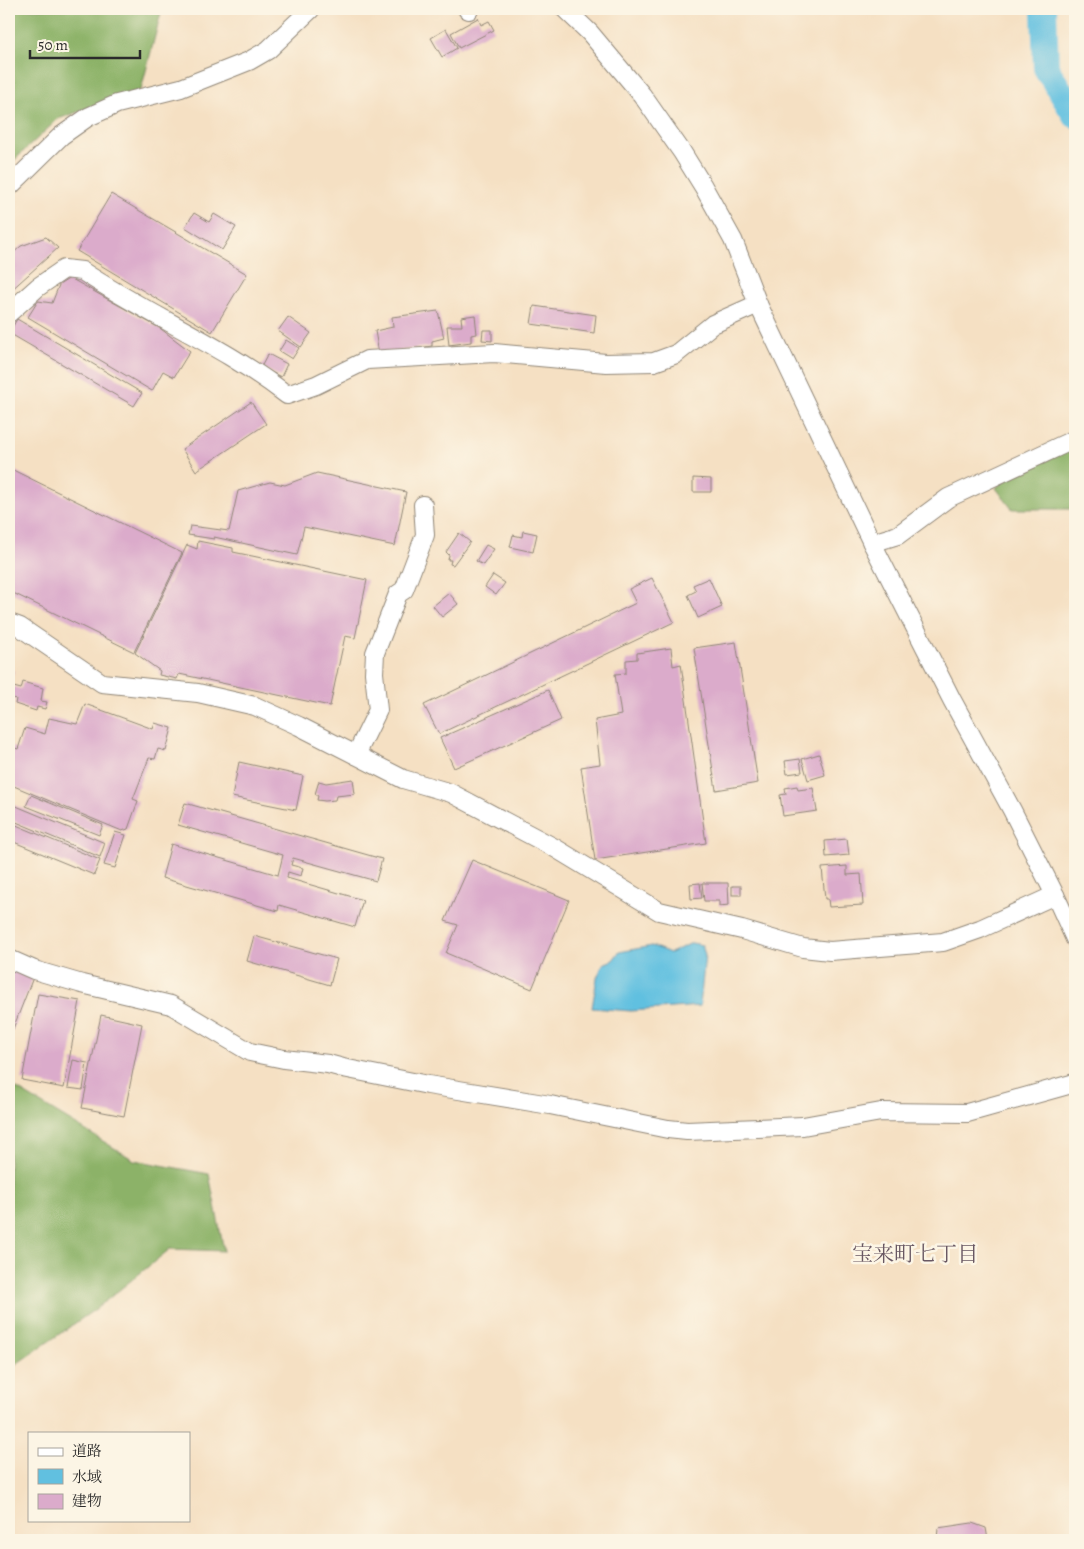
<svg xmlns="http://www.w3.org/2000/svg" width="1084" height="1549" viewBox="0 0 1084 1549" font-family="Alegreya,'Noto Serif JP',serif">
<rect width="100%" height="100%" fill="#fcf5e5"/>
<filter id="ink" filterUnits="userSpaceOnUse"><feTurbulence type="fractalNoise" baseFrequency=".02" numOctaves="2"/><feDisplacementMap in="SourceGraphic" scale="10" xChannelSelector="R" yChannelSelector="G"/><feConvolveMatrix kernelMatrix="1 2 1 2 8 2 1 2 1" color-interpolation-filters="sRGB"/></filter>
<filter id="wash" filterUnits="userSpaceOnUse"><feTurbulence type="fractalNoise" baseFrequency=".0096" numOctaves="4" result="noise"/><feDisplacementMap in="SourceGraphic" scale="20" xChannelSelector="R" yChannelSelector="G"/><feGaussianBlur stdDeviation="1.12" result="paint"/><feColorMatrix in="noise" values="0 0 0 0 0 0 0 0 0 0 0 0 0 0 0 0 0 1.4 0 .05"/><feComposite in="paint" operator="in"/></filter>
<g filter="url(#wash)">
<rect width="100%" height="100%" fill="#f5e0c3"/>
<!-- forest -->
<g fill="#8cb268" stroke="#5c6e4a">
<path d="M 9,9 L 162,9 L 141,90 L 58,119 L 9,165 Z"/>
<path d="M 1075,447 L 1075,509 L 1012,509 L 996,488 L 1003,480 Z"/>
<path d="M 9,1084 L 134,1160 L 209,1174 L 224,1251 L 170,1249 L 97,1308 L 9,1369 Z"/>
</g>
<!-- water -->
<path fill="#61c0e0" stroke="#467686" d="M 692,943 L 702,945 L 705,955 L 700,1006 L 631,1011 L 592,1008 L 597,978 L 603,964 L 613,960 L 619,952 L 652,946 L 670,953 Z"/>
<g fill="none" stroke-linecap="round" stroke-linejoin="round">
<!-- river -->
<path stroke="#61c0e0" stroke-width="26" d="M 1044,9 L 1046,68 L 1075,115"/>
</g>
<g id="blocks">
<!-- building -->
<g fill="#dbabcb">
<path d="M 478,18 L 481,25 L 489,21 L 494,30 L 459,48 L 451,33 Z"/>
<path d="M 446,29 L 457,48 L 442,57 L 431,38 Z"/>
<path d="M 111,194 L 247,274 L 212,332 L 77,251 Z"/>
<path d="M 194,213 L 209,222 L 214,214 L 236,227 L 222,250 L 185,227 Z"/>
<path d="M 46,237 L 58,248 L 9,292 L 9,257 L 21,246 Z"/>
<path d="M 70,278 L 161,329 L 190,351 L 174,377 L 163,371 L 152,391 L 28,317 L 38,301 L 52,303 L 59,285 Z"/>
<path d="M 534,306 L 596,315 L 594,333 L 531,324 Z"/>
<path d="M 438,311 L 444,338 L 432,341 L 432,346 L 379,354 L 375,331 L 393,327 L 392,317 Z"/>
<path d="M 475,315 L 477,334 L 471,335 L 471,342 L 449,345 L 447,326 L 462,326 L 461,317 Z"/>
<path d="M 288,317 L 311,333 L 301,347 L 278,331 Z"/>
<path d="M 17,319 L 142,393 L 134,406 L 9,333 Z"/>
<path d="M 483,330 L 492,330 L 492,341 L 482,340 Z"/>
<path d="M 286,340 L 299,348 L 292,359 L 279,351 Z"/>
<path d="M 268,354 L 287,364 L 281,377 L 261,367 Z"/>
<path d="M 251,402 L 266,424 L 196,471 L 182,449 Z"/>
<path d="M 9,468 L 182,553 L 134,652 L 9,591 Z"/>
<path d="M 317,473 L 406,492 L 395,546 L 304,527 L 297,555 L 214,537 L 214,539 L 188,535 L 190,526 L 229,531 L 238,491 L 270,482 L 285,485 Z"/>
<path d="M 693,478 L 711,479 L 711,492 L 693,492 Z"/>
<path d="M 523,531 L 537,534 L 533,552 L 510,547 L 513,535 L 522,537 Z"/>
<path d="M 459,533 L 470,542 L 453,565 L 450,564 L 451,560 L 448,560 L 449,555 L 446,552 Z"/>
<path d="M 198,541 L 233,548 L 233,552 L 367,580 L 355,638 L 345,636 L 330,706 L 179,674 L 177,679 L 159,675 L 160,671 L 135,653 L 187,545 L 197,549 Z"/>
<path d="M 486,545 L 494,549 L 483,565 L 476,561 Z"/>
<path d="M 493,575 L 505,583 L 496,595 L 485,587 Z"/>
<path d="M 652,578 L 674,622 L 439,734 L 424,705 L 636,603 L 629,589 Z"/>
<path d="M 709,578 L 722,607 L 698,618 L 688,595 L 696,591 L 693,585 Z"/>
<path d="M 449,593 L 458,604 L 442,617 L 433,606 Z"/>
<path d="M 736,642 L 758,783 L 716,790 L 694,648 Z"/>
<path d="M 671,648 L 673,666 L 681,664 L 706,843 L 595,860 L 581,767 L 600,764 L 595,720 L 621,715 L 615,674 L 626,673 L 626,660 L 637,659 L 637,653 Z"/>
<path d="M 9,669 L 14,671 L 9,684 Z"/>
<path d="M 23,682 L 43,688 L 41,701 L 47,702 L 45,709 L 37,707 L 36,711 L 15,704 L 16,699 L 9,697 L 9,690 L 10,686 L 21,689 Z"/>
<path d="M 548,690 L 561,720 L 454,768 L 440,738 Z"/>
<path d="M 85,704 L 153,729 L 155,723 L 172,728 L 166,751 L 158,749 L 155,759 L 149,758 L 133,799 L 138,801 L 128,829 L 122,831 L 9,784 L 9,746 L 18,749 L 25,728 L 45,734 L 49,718 L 77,724 Z"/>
<path d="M 819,754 L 825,775 L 808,780 L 802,759 Z"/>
<path d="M 800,759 L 802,772 L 787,774 L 785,761 Z"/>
<path d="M 239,762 L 303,776 L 296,810 L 232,797 Z"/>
<path d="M 353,779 L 355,794 L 336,796 L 335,800 L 325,801 L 317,800 L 318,796 L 315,794 L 319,781 L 326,783 Z"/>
<path d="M 797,786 L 798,790 L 813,788 L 817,811 L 783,816 L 780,795 L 786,794 L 785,788 Z"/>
<path d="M 31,795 L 103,825 L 99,835 L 26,806 Z"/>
<path d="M 9,803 L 105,843 L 100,857 L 9,819 Z"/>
<path d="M 185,803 L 382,859 L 376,881 L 293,858 L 291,865 L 303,868 L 301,876 L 288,872 L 287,878 L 363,900 L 355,927 L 279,905 L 278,911 L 162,878 L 171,844 L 278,875 L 283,855 L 178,825 Z"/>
<path d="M 9,822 L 100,860 L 94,875 L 9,840 Z"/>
<path d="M 115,832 L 126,835 L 115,868 L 104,865 Z"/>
<path d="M 847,839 L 849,855 L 826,857 L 825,841 Z"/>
<path d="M 472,860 L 569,900 L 532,989 L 446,953 L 458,925 L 445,921 Z"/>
<path d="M 847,866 L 847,875 L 861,874 L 863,905 L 829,907 L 828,899 L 825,899 L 822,868 Z"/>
<path d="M 700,883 L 702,898 L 691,899 L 690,884 Z"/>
<path d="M 702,883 L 728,883 L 729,905 L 719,906 L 719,901 L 704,901 Z"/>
<rect x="732" y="886" width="9" height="9"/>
<path d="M 254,936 L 337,959 L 330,985 L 247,961 Z"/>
<path d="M 9,966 L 34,975 L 9,1039 Z"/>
<path d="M 38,994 L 80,1001 L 64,1088 L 22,1080 Z"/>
<path d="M 101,1015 L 142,1024 L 124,1116 L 82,1108 Z"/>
<path d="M 73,1060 L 87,1063 L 83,1090 L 68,1088 Z"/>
<path d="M 972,1523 L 986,1528 L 988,1540 L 937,1540 L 938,1528 Z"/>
</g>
</g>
</g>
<g filter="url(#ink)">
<use href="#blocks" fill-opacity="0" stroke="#908677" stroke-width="1"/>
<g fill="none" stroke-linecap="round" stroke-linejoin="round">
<defs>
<g id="minor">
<path d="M 467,9 L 469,10"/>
<path d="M 565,9 L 590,33 L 642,95 L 682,152 L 703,186 L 733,240 L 758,304 L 872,543 L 952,700 L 1012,810 L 1055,895 L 1075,939"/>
<path d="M 9,187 L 61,136 L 88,117 L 117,104 L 181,88 L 249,61 L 268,50 L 311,9"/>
<path d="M 9,313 L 38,287 L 64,269 L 82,271 C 148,315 224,346 287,395 L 316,385 L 367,360 L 494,353 L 606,363 L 654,362 L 676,354 L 713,324 L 758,304"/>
<path d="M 872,543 L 898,535 L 948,498 L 1075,439"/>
<path d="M 9,623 L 20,627 L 102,683 L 198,693 L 255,706 L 299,726 L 403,779 L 451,793 L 555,848 L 659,911 L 742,930 L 803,948 L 830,951 L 943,942 L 980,929 L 1055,895"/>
<path d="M 356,755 L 378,710 L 374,673 L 375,653 L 398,594 L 404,590 L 425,535 L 423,505"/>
<path d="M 9,959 L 34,970 L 82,984 L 171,1005 L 250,1052 L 284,1059 L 328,1064 L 343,1068 L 428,1085 L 550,1105 L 668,1129 L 687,1131 L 803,1126 L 881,1112 L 967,1113 L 1075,1083"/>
</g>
</defs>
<!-- minor casing -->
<use href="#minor" stroke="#908677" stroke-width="20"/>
<!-- minor -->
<use href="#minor" stroke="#fff" stroke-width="18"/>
</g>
</g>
<g text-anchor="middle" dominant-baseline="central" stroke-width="5" stroke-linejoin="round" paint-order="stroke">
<!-- neighbourhood labels -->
<g font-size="21" fill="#695863" stroke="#fcf5e5">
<text x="915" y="1254">宝来町七丁目</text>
</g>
</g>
<!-- margin -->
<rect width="1084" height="1549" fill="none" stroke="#fcf5e5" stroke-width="30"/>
<!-- legend -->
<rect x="28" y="1432" width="162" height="90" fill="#fcf5e5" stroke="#a8a49b"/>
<rect x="38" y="1448" width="25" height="8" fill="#ffffff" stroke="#a8a49b"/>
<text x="72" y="1456" font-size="15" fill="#2b2b2b">道路</text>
<rect x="38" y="1469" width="25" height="15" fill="#61c0e0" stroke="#a8a49b"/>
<text x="72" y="1482" font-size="15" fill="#2b2b2b">水域</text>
<rect x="38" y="1494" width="25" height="15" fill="#dbabcb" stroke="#a8a49b"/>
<text x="72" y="1506" font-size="15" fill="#2b2b2b">建物</text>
<!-- scale -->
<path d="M30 50v8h110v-8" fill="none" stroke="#2b2b2b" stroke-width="2.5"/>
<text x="38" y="50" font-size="15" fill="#2b2b2b" stroke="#fcf5e5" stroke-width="4" paint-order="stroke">50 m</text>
</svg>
